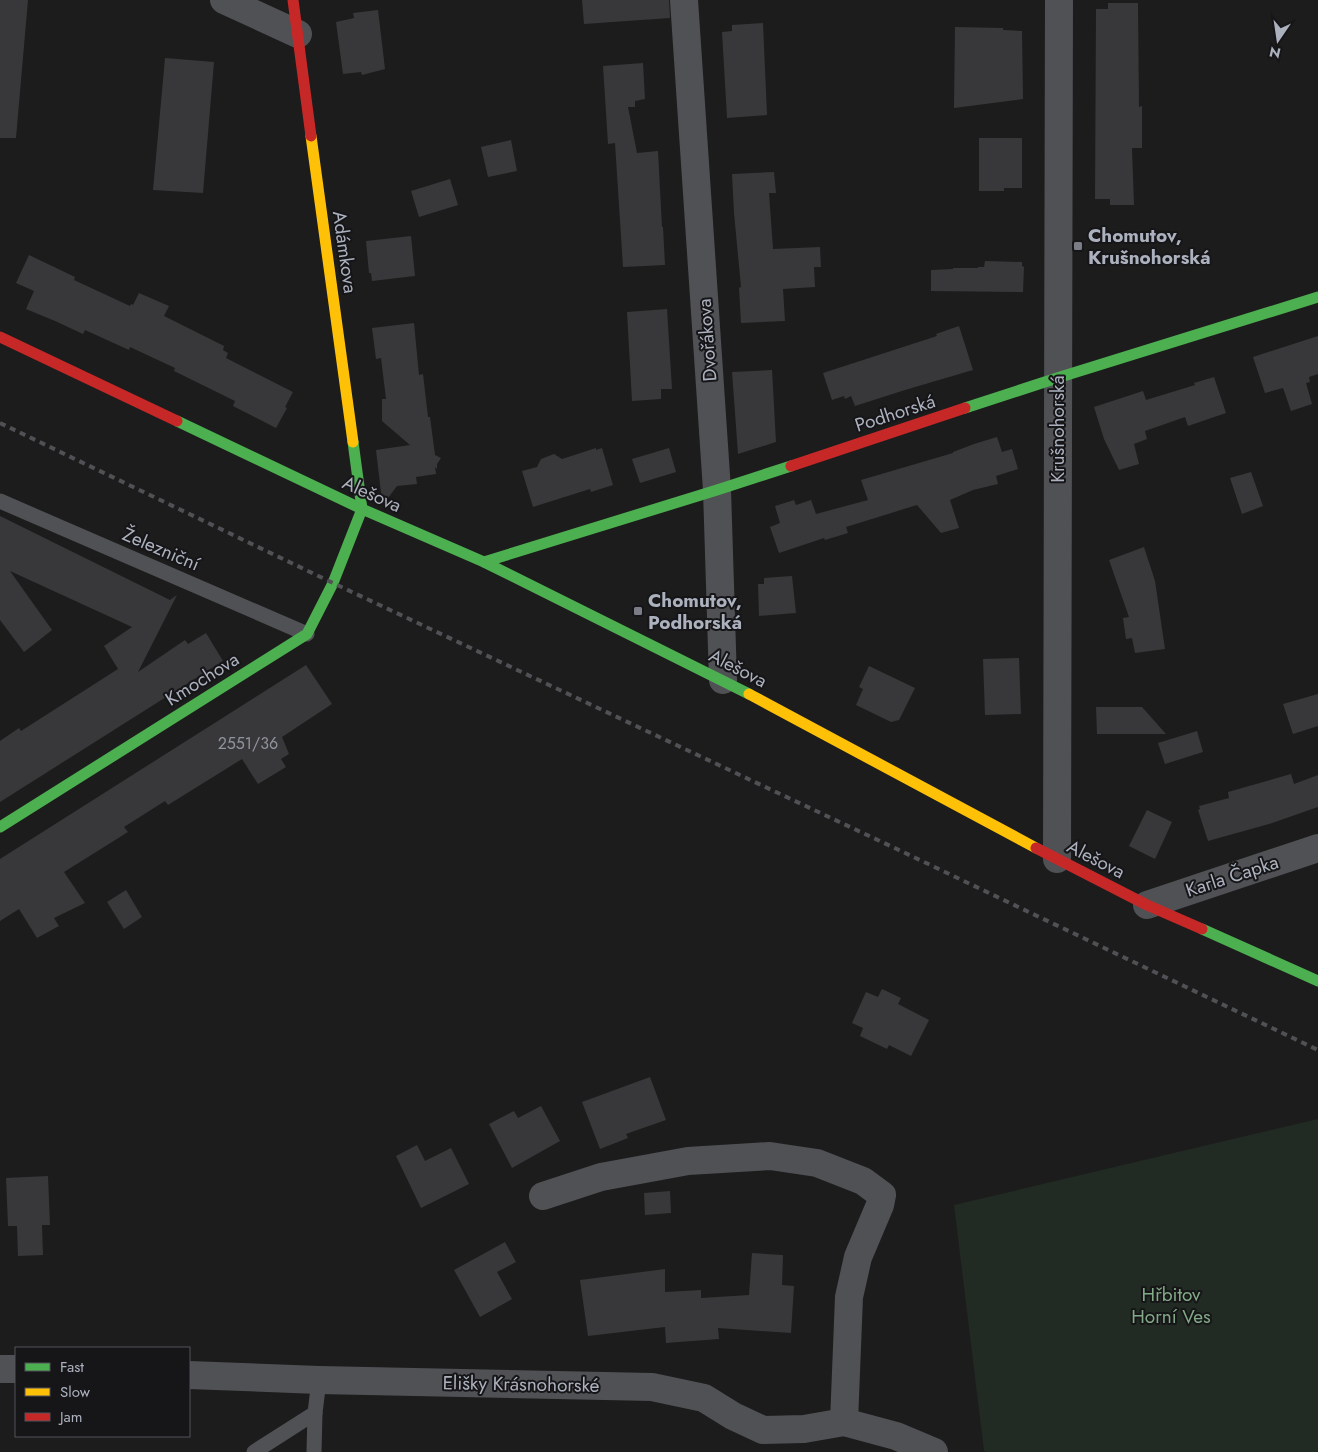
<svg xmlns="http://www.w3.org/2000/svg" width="1318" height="1452" viewBox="0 0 1318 1452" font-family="Jost,sans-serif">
<rect width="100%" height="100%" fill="#1c1c1c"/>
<!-- green -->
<path fill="#212a23" d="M 1318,1119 L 1318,1452 L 987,1452 L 984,1451 L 954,1205 Z"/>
<!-- building -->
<g fill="#38383a">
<path d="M 0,0 L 28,0 L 16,138 L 0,138 Z"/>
<path d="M 582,0 L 669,0 L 670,18 L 584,24 Z"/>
<path d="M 1108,3 L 1138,3 L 1139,107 L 1142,106 L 1142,148 L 1132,148 L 1134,205 L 1110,205 L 1110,199 L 1095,199 L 1096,9 L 1108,9 Z"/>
<path d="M 378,10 L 385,69 L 362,75 L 361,72 L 343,74 L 336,22 L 354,18 L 353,13 Z"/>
<path d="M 763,23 L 767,115 L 727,118 L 722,32 L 732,31 L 732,25 Z"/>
<path d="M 955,27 L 1003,28 L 1003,30 L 1022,31 L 1023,99 L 954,108 Z"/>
<path d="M 165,58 L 214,62 L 203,193 L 153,190 Z"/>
<path d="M 643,63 L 645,99 L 635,101 L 635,107 L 628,107 L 637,153 L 658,151 L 662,227 L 663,227 L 665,265 L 623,267 L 615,143 L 608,144 L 603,66 Z"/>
<path d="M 979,138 L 1022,138 L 1022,188 L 1004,188 L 1004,191 L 979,191 Z"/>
<path d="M 511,140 L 517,171 L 488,177 L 481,147 Z"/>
<path d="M 774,172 L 776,193 L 769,193 L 773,249 L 820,247 L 821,267 L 814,267 L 815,287 L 783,289 L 785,321 L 741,323 L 739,288 L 741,287 L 734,213 L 732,174 Z"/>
<path d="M 450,179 L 458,205 L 419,217 L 411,191 Z"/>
<path d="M 411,236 L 415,276 L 372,281 L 371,273 L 369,273 L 366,241 Z"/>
<path d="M 29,255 L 75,277 L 74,280 L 130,306 L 131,304 L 133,305 L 139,293 L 169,306 L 164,316 L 224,346 L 223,350 L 228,353 L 226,358 L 293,392 L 285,407 L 287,408 L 276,428 L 233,406 L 235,401 L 174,371 L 175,368 L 130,347 L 129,350 L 85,330 L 83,334 L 55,321 L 26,309 L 34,291 L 16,283 Z"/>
<path d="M 985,261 L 1022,262 L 1022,266 L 1024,267 L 1023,292 L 931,291 L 931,270 L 953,269 L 953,268 L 978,268 L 978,267 L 984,267 Z"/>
<path d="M 667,309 L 672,389 L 661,389 L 661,399 L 632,401 L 627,312 Z"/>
<path d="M 414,323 L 419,375 L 423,374 L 428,417 L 430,417 L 435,455 L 441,458 L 437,464 L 437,469 L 435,467 L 436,474 L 416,477 L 417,484 L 397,486 L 385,502 L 382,501 L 376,450 L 410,445 L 382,421 L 382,399 L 386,399 L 381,358 L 376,359 L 372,328 Z"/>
<path d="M 959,326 L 973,370 L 905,390 L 855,406 L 851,396 L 845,399 L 844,396 L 832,400 L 823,373 L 937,336 L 936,334 Z"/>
<path d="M 1318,336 L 1318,374 L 1309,377 L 1310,382 L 1306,383 L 1312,404 L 1291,411 L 1283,388 L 1265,393 L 1253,357 Z"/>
<path d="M 772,370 L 776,442 L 738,454 L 732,372 Z"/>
<path d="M 1214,377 L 1226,413 L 1188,426 L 1185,417 L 1145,431 L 1147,439 L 1134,444 L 1139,464 L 1119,470 L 1104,439 L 1094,407 L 1143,391 L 1146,400 L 1195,385 L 1194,383 Z"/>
<path d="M 997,437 L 1002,452 L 1012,449 L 1018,469 L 996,476 L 998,484 L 973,490 L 950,500 L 959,528 L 941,533 L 917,505 L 846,527 L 848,533 L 825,540 L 824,538 L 779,553 L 770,527 L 780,523 L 775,506 L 794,500 L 796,505 L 811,500 L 816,514 L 868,500 L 861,480 L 953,453 L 953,452 L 974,444 Z"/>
<path d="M 596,448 L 596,450 L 602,448 L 613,485 L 591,492 L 590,489 L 533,507 L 522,471 L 537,467 L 541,459 L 554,454 L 562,459 Z"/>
<path d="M 669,448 L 676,472 L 640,483 L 632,459 Z"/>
<path d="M 1251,472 L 1263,506 L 1242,514 L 1230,478 Z"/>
<path d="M 0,516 L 170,600 L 177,595 L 138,672 L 185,640 L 188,644 L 206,633 L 223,661 L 0,802 L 0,741 L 19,728 L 21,731 L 118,669 L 104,646 L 132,627 L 10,571 L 52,630 L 24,652 L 0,620 Z"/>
<path d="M 1144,547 L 1155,581 L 1165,649 L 1135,653 L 1132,638 L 1126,639 L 1123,618 L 1129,617 L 1109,560 Z"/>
<path d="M 792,576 L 796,613 L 759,616 L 758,584 L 764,584 L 764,578 Z"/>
<path d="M 1019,658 L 1021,714 L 985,715 L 983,659 Z"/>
<path d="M 306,665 L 332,704 L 282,737 L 289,754 L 281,759 L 286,767 L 258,784 L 242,759 L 168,805 L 165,801 L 124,827 L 128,832 L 64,872 L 85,903 L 54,918 L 59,926 L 37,938 L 19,909 L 0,921 L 0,859 Z"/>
<path d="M 869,666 L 915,688 L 899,720 L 891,722 L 856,705 L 863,689 L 859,687 Z"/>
<path d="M 1318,694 L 1318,726 L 1293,734 L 1283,704 Z"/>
<path d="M 1096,707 L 1142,707 L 1166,734 L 1097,734 Z"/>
<path d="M 1197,731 L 1203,752 L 1165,764 L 1158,743 Z"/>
<path d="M 1291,774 L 1294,784 L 1318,775 L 1318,807 L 1269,824 L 1208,841 L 1198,810 L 1200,809 L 1199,806 L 1229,798 L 1228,792 Z"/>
<path d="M 1147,810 L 1172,822 L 1155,859 L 1129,846 Z"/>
<path d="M 126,890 L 142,917 L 124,929 L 107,902 Z"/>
<path d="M 882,989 L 901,998 L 898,1004 L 929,1020 L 911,1056 L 889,1045 L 887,1049 L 860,1036 L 863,1028 L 852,1023 L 866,992 L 878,997 Z"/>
<path d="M 650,1077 L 666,1120 L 626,1134 L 628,1138 L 600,1149 L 582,1102 Z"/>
<path d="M 541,1106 L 560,1141 L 512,1168 L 489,1124 L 514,1111 L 518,1118 Z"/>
<path d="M 417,1145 L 425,1161 L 451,1148 L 469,1184 L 421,1208 L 396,1156 Z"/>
<path d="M 48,1176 L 50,1225 L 42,1225 L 43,1255 L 18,1256 L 17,1226 L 8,1226 L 6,1178 Z"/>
<path d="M 670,1191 L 671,1213 L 645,1215 L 644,1193 Z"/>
<path d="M 505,1242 L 516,1262 L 497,1272 L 512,1299 L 480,1317 L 454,1270 Z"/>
<path d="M 752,1253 L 783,1255 L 782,1285 L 794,1286 L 791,1333 L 718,1328 L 719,1339 L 666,1343 L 665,1327 L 588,1336 L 580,1280 L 665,1269 L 665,1292 L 701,1290 L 701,1298 L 749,1295 Z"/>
</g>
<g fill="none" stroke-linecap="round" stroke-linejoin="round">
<!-- lane -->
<g stroke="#505155" stroke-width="15">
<path d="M 0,501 L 307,634"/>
<path d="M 254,1452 L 315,1413 L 319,1380"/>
<path d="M 314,1452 L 315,1413"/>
</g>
<!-- street -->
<g stroke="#505155" stroke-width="28">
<path d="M 224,0 L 298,34"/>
<path d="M 684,0 L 717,490 L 723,680"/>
<path d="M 1057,859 L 1059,0"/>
<path d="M 1147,905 L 1318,848"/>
<path d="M 543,1196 L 601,1177 L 688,1161 L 770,1156 L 817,1163 L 863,1181 L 882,1195 L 880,1205 L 858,1257 L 849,1297 L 844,1422"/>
<path d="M 0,1369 L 16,1369"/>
<path d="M 189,1375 L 319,1380 L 652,1387 L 704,1398 L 733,1416 L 763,1430 L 804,1429 L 844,1422 L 896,1436 L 934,1452"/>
</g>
<!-- fast -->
<g stroke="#4caf50" stroke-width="11">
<path d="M 965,408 L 1057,378 L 1318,297"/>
<path d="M 177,421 L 362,509 L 484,562 L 749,694"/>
<path d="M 484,562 L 717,490 L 791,466"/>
<path d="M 0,827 L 307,634 L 333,583 L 362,509 L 353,442"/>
<path d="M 1202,929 L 1318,981"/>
</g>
<!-- slow -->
<g stroke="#ffc107" stroke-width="11">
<path d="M 311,136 L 353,442"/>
<path d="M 749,694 L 1036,848"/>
</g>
<!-- jam -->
<g stroke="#c62828" stroke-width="11">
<path d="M 293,0 L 311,136"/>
<path d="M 0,337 L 177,421"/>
<path d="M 791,466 L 965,408"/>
<path d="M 1036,848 L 1147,905 L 1202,929"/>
</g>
<!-- rail -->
<path stroke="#505154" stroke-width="4" stroke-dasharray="6 5" stroke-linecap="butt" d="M 0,423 L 333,583 L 901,851 L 1318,1050"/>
</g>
<!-- markers -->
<g fill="#7a7d85" stroke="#161518" stroke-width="2">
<rect x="1073" y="241" width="10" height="10" rx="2.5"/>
<rect x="633" y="606" width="10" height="10" rx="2.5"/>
</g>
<g text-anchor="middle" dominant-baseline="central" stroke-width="4" stroke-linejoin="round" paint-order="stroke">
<!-- number labels -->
<g font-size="16" fill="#8f939d">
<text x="248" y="743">2551/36</text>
</g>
<!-- poi labels -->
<g font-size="19" font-weight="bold" fill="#acb1be" stroke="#161518" text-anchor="start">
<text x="1088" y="235">Chomutov,<tspan x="1088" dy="22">Krušnohorská</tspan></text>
<text x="648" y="600">Chomutov,<tspan x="648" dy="22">Podhorská</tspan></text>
</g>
<!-- street labels -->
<g font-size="19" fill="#acb1be" stroke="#161518">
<text transform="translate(345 252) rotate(82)">Adámkova</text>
<text transform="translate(707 340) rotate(-94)">Dvořákova</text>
<text transform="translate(895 413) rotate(-18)">Podhorská</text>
<text transform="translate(1057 429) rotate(-90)">Krušnohorská</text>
<text transform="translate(372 494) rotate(24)">Alešova</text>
<text transform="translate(161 549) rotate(23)">Železniční</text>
<text transform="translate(738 668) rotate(27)">Alešova</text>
<text transform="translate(202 679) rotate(-32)">Kmochova</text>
<text transform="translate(1096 859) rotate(27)">Alešova</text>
<text transform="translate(1232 876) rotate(-18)">Karla Čapka</text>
<text transform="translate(521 1384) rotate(1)">Elišky Krásnohorské</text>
</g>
<!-- park labels -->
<g font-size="19" fill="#82aa86" stroke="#161518">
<text x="1171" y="1294">Hřbitov<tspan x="1171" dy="22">Horní Ves</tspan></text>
</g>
</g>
<!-- legend -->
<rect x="15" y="1347" width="175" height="90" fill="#161518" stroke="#52535a"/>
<rect x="25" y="1363" width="25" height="8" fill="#4caf50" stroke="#52535a"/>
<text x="60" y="1372" font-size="15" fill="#acb1be">Fast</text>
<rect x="25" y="1388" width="25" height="8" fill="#ffc107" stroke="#52535a"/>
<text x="60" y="1397" font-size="15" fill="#acb1be">Slow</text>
<rect x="25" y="1413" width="25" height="8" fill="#c62828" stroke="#52535a"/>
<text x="60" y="1422" font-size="15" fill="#acb1be">Jam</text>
<!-- north arrow -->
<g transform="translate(1278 40) rotate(193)" stroke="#161518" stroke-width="4" paint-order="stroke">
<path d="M0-4L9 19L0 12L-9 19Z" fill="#acb1be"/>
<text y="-8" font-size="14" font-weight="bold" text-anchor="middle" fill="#acb1be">N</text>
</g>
</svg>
